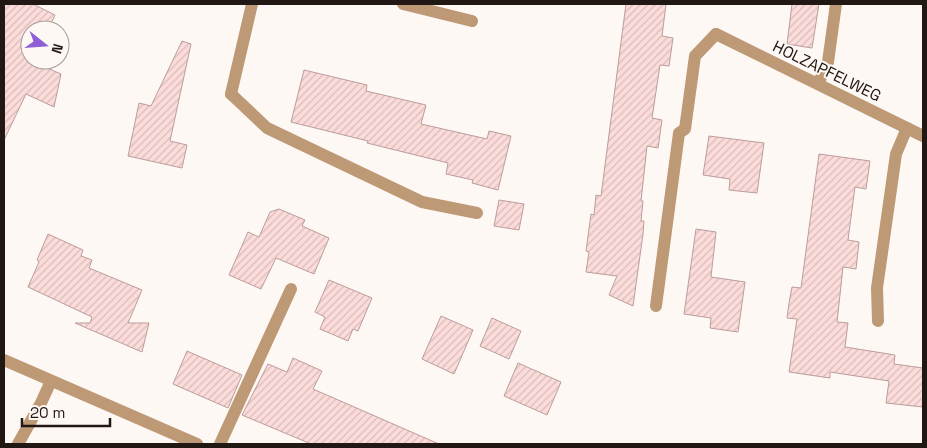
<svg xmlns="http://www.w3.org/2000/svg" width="927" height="448" viewBox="0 0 927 448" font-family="'Space Grotesk',sans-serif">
<defs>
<pattern id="building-hatch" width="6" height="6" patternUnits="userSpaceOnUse" patternTransform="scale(1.25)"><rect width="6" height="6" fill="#fcdcda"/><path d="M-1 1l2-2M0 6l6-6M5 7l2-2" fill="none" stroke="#d8bcba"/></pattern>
</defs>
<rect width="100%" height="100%" fill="#fef8f5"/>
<!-- building -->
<g fill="url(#building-hatch)" stroke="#bb9d9b">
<path d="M 4,4 L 33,4 L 55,15 L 48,30 L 30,30 L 30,60 L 34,60 L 33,62 L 61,74 L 54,107 L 26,94 L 4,140 Z"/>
<path d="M 626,4 L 666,4 L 662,36 L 673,38 L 669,66 L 660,65 L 652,118 L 662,120 L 658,148 L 647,146 L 641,201 L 643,201 L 641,221 L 644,221 L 643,234 L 633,306 L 609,295 L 617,276 L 586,272 L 589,252 L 586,251 L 591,214 L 594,215 L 596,195 L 601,196 Z"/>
<path d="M 792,4 L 819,4 L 812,48 L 787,44 Z"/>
<path d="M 182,41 L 191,44 L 170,141 L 187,145 L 182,168 L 128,156 L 139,103 L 151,106 Z"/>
<path d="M 304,70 L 367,85 L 366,91 L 426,105 L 421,124 L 487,139 L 489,131 L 511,136 L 498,190 L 472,183 L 473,180 L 446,174 L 448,163 L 367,143 L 368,141 L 291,122 Z"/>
<path d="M 709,136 L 764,143 L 757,193 L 729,190 L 730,179 L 703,175 Z"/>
<path d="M 819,154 L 870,161 L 866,189 L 855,187 L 848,240 L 859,242 L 856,269 L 843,267 L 837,322 L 848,323 L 845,347 L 895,355 L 894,364 L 923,368 L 923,407 L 886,403 L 889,381 L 830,372 L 830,378 L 789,372 L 797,319 L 787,318 L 789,303 L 792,287 L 801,288 Z"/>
<path d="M 499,200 L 524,204 L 519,230 L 494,226 Z"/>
<path d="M 279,209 L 305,220 L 302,226 L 329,238 L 314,274 L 276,258 L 261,289 L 229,275 L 248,232 L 259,237 L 270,212 Z"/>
<path d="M 696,229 L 716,232 L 711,277 L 745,282 L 738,332 L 710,328 L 711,318 L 684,314 Z"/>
<path d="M 48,234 L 83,250 L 81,256 L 92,260 L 89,268 L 142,290 L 128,323 L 149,323 L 142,352 L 75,323 L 90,323 L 92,317 L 28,287 L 39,262 L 37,260 Z"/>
<path d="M 329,280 L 372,298 L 358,331 L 353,329 L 348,341 L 320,329 L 325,317 L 315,312 Z"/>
<path d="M 441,316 L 473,330 L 454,374 L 422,359 Z"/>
<path d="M 492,318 L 521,331 L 509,359 L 480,346 Z"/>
<path d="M 187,351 L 242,375 L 228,408 L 173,384 Z"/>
<path d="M 293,358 L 322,371 L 313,389 L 439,444 L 311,444 L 242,415 L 268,364 L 287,372 Z"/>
<path d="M 518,363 L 561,382 L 547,415 L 504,396 Z"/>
</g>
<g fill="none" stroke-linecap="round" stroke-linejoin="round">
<!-- lane -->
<g stroke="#be9976" stroke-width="12">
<path d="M 403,4 L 472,21"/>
<path d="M 818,84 L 828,62 L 836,4"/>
<path d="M 231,94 L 267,128 L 422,202 L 477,213"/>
<path d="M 656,306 L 679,133 L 685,129 L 695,56 L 716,34"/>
<path d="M 878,321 L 877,288 L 896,154 L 907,128"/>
<path d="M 18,444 L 41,403 L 51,381"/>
<path d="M 220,444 L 291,289"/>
</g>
<!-- street -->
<g stroke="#be9976" stroke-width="12">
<path d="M 716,34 L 923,136"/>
<path d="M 231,94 L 252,4"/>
<path d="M 4,360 L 197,444"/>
</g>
</g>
<g text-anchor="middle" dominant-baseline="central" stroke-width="4" stroke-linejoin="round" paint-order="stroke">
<!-- street labels -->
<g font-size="16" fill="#211713" stroke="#fef8f5">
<text transform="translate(827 71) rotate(26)">HOLZAPFELWEG</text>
</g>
</g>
<!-- border -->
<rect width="927" height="448" fill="none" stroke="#211713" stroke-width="10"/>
<!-- north arrow -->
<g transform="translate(45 45) rotate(107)"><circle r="24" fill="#fef8f5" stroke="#a69e9b"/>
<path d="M0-4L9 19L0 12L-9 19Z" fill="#8f5ed7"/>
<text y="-8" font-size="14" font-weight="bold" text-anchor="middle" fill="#211713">N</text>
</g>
<!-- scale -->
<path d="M22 418v8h88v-8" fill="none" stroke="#211713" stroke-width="2.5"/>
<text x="30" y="418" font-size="15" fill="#211713" stroke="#fef8f5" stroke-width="4" paint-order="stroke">20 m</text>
</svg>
